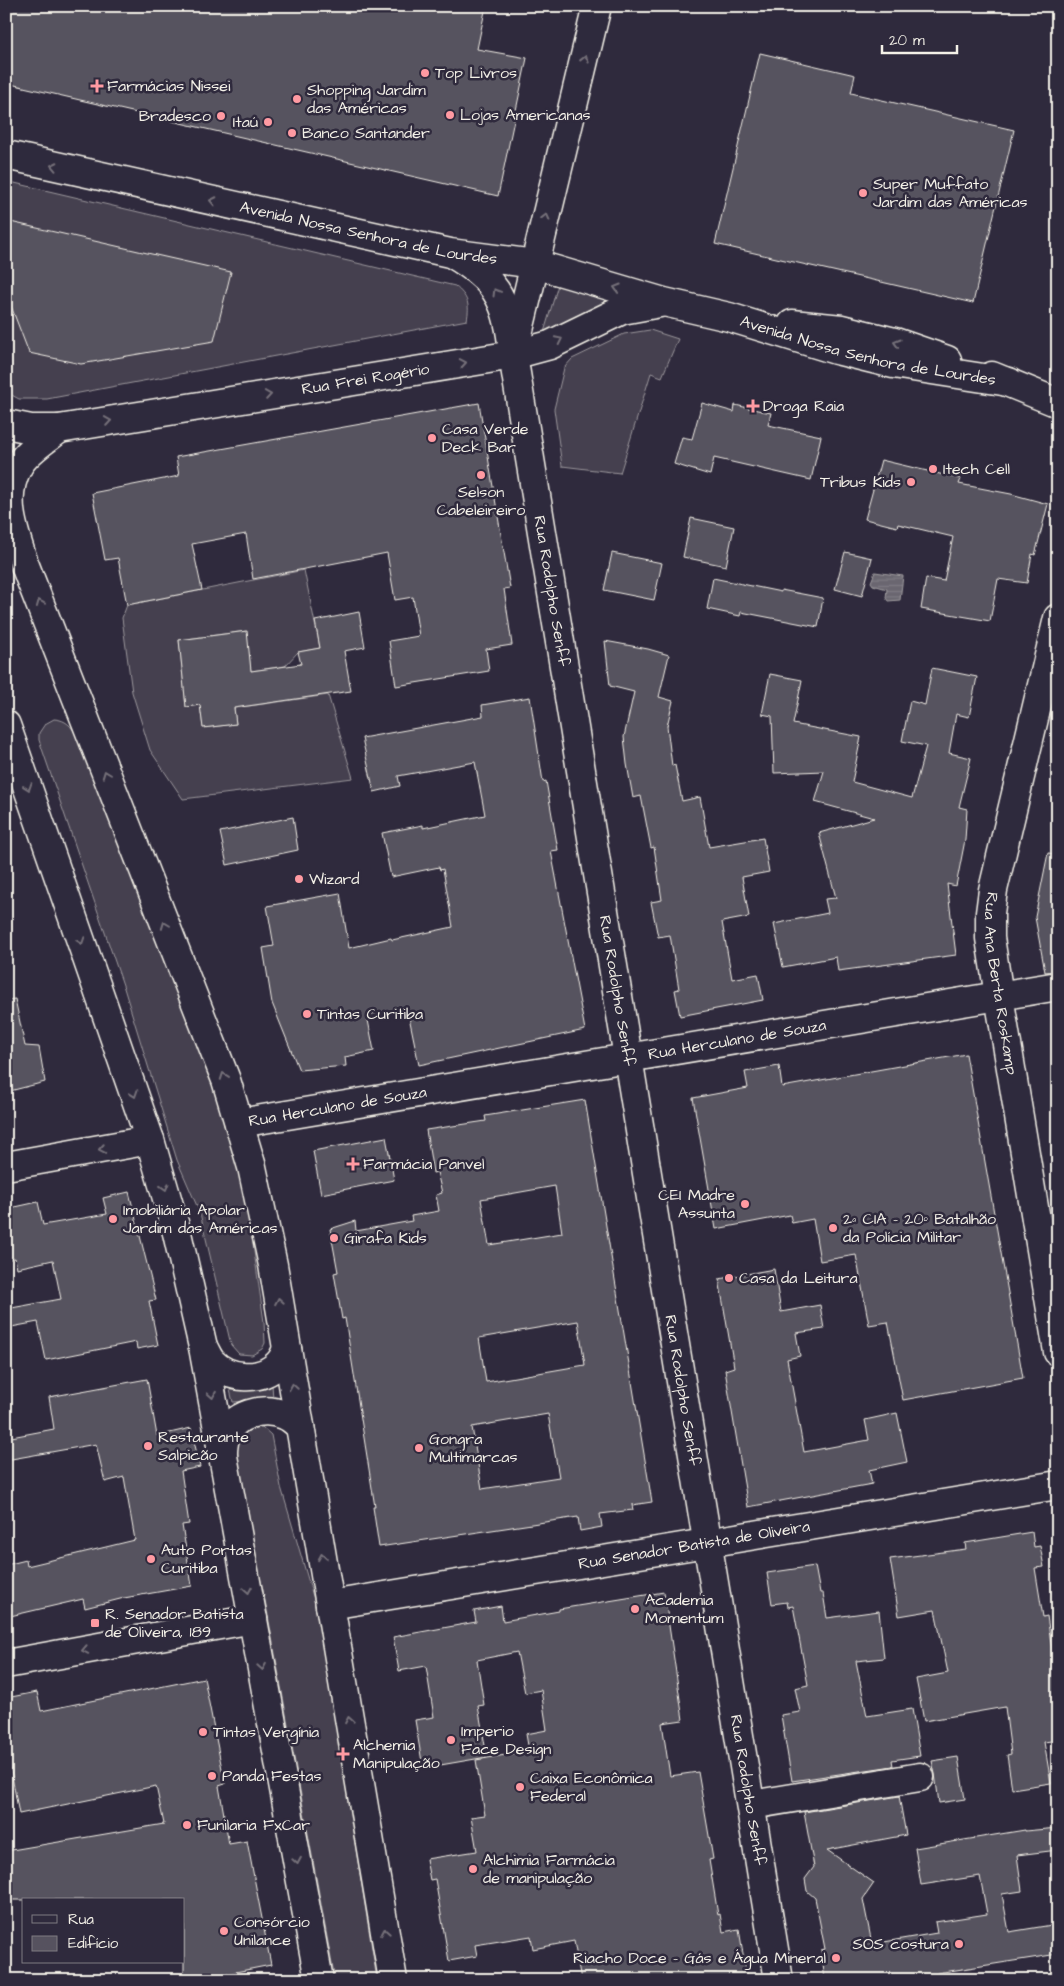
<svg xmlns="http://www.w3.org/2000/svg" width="1064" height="1986" viewBox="0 0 1064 1986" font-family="'Architects Daughter',sans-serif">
<defs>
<pattern id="water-rules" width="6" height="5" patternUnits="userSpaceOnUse" patternTransform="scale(1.25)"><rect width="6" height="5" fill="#6a6670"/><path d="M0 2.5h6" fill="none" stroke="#807c84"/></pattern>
</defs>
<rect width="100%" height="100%" fill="#2f2a3d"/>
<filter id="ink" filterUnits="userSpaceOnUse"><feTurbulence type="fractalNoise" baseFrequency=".02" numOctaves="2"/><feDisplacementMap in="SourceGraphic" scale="10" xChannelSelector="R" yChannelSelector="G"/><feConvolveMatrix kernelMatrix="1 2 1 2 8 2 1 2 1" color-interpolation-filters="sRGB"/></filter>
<g filter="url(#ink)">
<!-- grass -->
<g fill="#454050" stroke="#9c989c">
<path d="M 6,181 L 455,286 C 468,297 470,304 467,320 L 47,399 L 19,399 L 6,392 Z"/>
<path d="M 560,278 L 625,296 C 594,305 569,321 542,339 Z"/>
<path d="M 650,330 L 678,339 L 662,377 L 651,373 L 620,473 L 562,466 L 554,409 L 564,368 L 572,359 L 624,334 Z"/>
<path d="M 304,570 L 320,648 L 298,652 L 285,666 L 251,671 L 246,631 L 179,640 L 186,707 L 200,705 L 203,728 L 236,724 L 234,708 L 328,695 L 353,778 L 183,799 L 150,750 L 132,692 L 122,618 L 127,605 Z"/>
<path d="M 54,719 C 72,720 75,734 82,747 L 212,1070 L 247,1202 L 264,1322 L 265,1343 L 262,1349 L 252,1355 L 239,1354 L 231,1345 L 200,1213 L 177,1160 L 124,988 L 39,740 L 39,733 L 45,724 Z"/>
<path d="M 237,1383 L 272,1384 L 273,1400 L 233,1402 L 230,1390 Z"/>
<path d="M 254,1425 L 262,1427 L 271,1435 L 281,1487 L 324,1634 L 332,1700 L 377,1980 L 335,1980 L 267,1610 L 238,1473 L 235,1447 L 242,1434 Z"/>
</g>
<!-- water -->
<path fill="url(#water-rules)" stroke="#a19ea0" d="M 875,572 L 903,576 L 900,600 L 888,601 L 886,598 L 887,589 L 873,585 L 871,582 Z"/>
<!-- building -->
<g fill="#56525f" stroke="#f4f1e8" fill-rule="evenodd">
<path d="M 6,6 L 486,6 L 477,49 L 527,58 L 498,196 L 6,83 Z"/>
<path d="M 760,53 L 855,75 L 851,93 L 1014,130 L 973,303 L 715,244 Z"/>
<path d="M 6,221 L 231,272 L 214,341 L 81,364 L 29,353 L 6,293 Z"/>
<path d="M 479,403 L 510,588 L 504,589 L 512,645 L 486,649 L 489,671 L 396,686 L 389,641 L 419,636 L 413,597 L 395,600 L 387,553 L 253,579 L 246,534 L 192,544 L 202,590 L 127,605 L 118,558 L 105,560 L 92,493 L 179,476 L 176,457 Z"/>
<path d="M 702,403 L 734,412 L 735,405 L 771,413 L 768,425 L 821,436 L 811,480 L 714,458 L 710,475 L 674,464 L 682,437 L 692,439 Z"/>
<path d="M 881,460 L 961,479 L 959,484 L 1011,494 L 1048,504 L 1035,555 L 1032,554 L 1027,583 L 998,579 L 990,621 L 921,609 L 926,578 L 944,581 L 953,537 L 898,524 L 897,527 L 865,519 Z"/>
<path d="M 691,518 L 734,527 L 726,566 L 683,557 Z"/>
<path d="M 845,552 L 872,558 L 862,596 L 835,589 Z"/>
<path d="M 612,553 L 662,563 L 654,600 L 604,590 Z"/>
<path d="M 713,578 L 781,592 L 781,590 L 823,598 L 818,627 L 741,612 L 740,616 L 707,609 Z"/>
<path d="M 359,612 L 365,647 L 344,651 L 351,691 L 234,708 L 236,724 L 203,728 L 200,705 L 186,707 L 179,640 L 247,631 L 251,671 L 301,664 L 298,652 L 320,648 L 315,621 Z"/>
<path d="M 605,641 L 648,649 L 669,655 L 659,697 L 673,701 L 667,726 L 672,766 L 675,765 L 682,801 L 700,797 L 709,847 L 763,838 L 769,872 L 742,877 L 749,917 L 722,922 L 732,979 L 758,974 L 763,1000 L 680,1016 L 675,990 L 679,989 L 670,935 L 658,937 L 651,902 L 662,900 L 654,847 L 651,848 L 641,796 L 633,798 L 627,764 L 624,737 L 634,692 L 610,686 Z"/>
<path d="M 932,668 L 977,677 L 969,717 L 956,714 L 949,753 L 971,758 L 959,807 L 967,809 L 965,840 L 956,886 L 947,884 L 956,955 L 838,971 L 836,957 L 783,967 L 774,924 L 828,913 L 825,899 L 836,898 L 819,833 L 874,818 L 815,802 L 824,771 L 774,773 L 772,716 L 762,714 L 770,674 L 802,680 L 793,724 L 861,737 L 852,782 L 912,798 L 926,746 L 902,741 L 910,701 L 925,705 Z"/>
<path d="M 530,697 L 543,782 L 546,781 L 558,850 L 551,851 L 585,1030 L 419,1065 L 407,1007 L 367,1015 L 374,1051 L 345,1057 L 346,1066 L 299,1070 L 272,1003 L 263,948 L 274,946 L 267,906 L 340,893 L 349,948 L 391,938 L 392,940 L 453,927 L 443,869 L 440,870 L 439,867 L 391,877 L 382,833 L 423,825 L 423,828 L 485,815 L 475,762 L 398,776 L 400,786 L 374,792 L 362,738 L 483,716 L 482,705 Z"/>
<path d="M 293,817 L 298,850 L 227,865 L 220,832 Z"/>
<path d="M 1048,853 L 1058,854 L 1058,971 L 1045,972 L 1035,917 Z"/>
<path d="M 15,999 L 25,1046 L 39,1047 L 45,1082 L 6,1092 L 6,1000 Z"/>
<path d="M 966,1054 L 1023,1378 L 903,1400 L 888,1322 L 869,1325 L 856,1255 L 820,1261 L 813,1219 L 792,1223 L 790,1215 L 716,1229 L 693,1098 L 748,1088 L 745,1072 L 779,1066 L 782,1087 Z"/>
<path d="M 585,1100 L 652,1502 L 632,1505 L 633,1510 L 600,1514 L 602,1527 L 580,1531 L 578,1517 L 379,1547 L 373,1507 L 375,1507 L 345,1318 L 342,1319 L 334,1273 L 338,1272 L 330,1229 L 355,1221 L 356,1231 L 412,1221 L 411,1216 L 439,1211 L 436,1195 L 442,1193 L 437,1172 L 433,1173 L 426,1130 L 486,1121 L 485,1116 ZM 555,1186 L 562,1233 L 489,1245 L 481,1199 ZM 578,1321 L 585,1365 L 486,1382 L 479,1338 ZM 548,1414 L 559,1477 L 482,1489 L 472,1427 Z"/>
<path d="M 386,1137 L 394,1180 L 321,1194 L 313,1151 Z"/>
<path d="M 129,1192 L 156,1300 L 149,1301 L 158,1345 L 137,1349 L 136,1342 L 46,1360 L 38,1322 L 6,1328 L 6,1309 L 61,1299 L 53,1260 L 17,1268 L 15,1258 L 6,1260 L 6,1209 L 38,1202 L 43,1225 L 107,1214 L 103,1198 Z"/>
<path d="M 774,1269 L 781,1312 L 820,1305 L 824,1329 L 796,1333 L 800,1356 L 787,1359 L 804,1452 L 869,1440 L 865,1420 L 897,1413 L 907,1462 L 869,1470 L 872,1484 L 748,1507 L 725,1370 L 734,1367 L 719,1279 Z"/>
<path d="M 147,1379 L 157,1436 L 191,1428 L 200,1467 L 181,1471 L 189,1524 L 182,1525 L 192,1586 L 124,1598 L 85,1608 L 83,1599 L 6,1617 L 6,1565 L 26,1560 L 27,1566 L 135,1540 L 124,1477 L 105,1482 L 96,1444 L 6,1460 L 6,1438 L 54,1429 L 49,1397 Z"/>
<path d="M 1032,1532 L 1034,1547 L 1040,1546 L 1044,1567 L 1035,1568 L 1043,1617 L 1047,1616 L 1058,1690 L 1058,1740 L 1044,1742 L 1051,1783 L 1012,1789 L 1007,1755 L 1011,1754 L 1005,1707 L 924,1721 L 916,1679 L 948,1673 L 935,1610 L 899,1616 L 890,1559 L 966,1549 L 965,1543 Z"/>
<path d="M 815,1566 L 820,1593 L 823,1593 L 827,1618 L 879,1611 L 884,1658 L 856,1661 L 867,1716 L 912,1709 L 920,1756 L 892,1760 L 893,1766 L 792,1781 L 781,1715 L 800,1712 L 795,1688 L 808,1685 L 793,1606 L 788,1607 L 787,1602 L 772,1604 L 767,1573 Z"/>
<path d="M 664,1592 L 683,1720 L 662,1723 L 670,1776 L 698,1772 L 713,1859 L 709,1860 L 718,1915 L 720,1914 L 723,1932 L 739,1929 L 747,1978 L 735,1980 L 581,1980 L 574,1941 L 533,1949 L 531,1936 L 475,1945 L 477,1956 L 449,1961 L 435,1879 L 430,1880 L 426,1859 L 477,1851 L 471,1817 L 485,1815 L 476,1760 L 529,1751 L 526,1734 L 547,1730 L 541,1690 L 525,1693 L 517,1652 L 477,1660 L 484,1705 L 478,1706 L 487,1757 L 423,1768 L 415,1720 L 434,1717 L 426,1666 L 399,1671 L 393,1637 L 476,1622 L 474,1611 L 501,1606 L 503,1621 L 559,1611 L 559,1609 Z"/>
<path d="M 204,1678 L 225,1784 L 219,1786 L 229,1844 L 247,1841 L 271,1965 L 195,1980 L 184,1980 L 184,1900 L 6,1900 L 6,1883 L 10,1882 L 6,1863 L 6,1851 L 164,1824 L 156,1786 L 19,1814 L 6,1744 L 6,1698 L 37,1692 L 41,1711 Z"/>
<path d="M 958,1757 L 965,1799 L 939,1803 L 935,1774 L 932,1761 Z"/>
<path d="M 899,1796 L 906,1835 L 827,1850 L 874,1883 L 863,1899 L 872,1944 L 937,1933 L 935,1922 L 987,1914 L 980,1876 L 921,1885 L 915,1848 L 1025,1830 L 1025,1831 L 1058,1828 L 1058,1850 L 1017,1855 L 1022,1891 L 1002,1894 L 1009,1932 L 1058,1924 L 1058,1954 L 937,1973 L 938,1980 L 825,1980 L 821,1950 L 825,1949 L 815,1898 L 807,1891 L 805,1879 L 814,1867 L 804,1812 Z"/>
</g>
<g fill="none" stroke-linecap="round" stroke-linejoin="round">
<defs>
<g id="street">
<path id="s1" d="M 513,355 L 779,1980"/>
<path id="s2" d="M 1058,618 L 993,890 L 990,913 L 990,938 L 999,996 L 1058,1352"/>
<path id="s3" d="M 239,1123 L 1058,986"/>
<path d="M 6,1166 L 150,1140"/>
<path id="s4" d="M 330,1605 L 1058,1485"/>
<path d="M 751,1805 L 920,1777"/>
</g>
<g id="secondary">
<path id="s5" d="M 6,155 L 450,253 L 535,264 L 664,302 L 729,317 L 836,350 L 893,364 L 1009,382"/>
<path d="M 454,255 C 493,278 507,298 512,344"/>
<path d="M 792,324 L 842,329 L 895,342 L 947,360"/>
<path d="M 513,355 L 597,6"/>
<path d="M 992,376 L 1058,403"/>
<path id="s6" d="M 6,424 L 31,429 L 59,429 L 513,355 L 550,345 L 622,310 L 660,303"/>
<path d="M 59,429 C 46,440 28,450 19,465 C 0,497 14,532 24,563 L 226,1080 L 252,1167 L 273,1265 L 393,1980"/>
<path d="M 6,725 L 150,1140 L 177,1233 L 203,1347 L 319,1980"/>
<path d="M 203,1347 C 206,1352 208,1357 211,1361 C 228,1380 262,1382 279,1363 C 283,1359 285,1353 287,1349"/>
<path d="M 223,1452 C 223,1448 224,1442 225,1437 C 233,1414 263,1406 284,1415 C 290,1417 295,1422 300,1426"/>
<path d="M 6,1664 L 253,1619"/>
</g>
</defs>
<!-- street casing -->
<use href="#street" stroke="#f4f1e8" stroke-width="31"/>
<!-- secondary casing -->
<use href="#secondary" stroke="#f4f1e8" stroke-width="31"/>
<!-- street -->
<use href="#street" stroke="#2f2a3d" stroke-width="28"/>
<!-- secondary -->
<use href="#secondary" stroke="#2f2a3d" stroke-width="28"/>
</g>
<!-- one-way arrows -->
<defs><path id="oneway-chevron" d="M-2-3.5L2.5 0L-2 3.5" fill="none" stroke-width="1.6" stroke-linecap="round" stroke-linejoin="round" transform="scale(1.25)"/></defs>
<g stroke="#747079">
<use href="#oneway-chevron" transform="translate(585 59) rotate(-76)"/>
<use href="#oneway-chevron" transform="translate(54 166) rotate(-168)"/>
<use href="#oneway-chevron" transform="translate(213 201) rotate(-168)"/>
<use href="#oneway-chevron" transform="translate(546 217) rotate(-76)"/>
<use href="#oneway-chevron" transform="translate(617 288) rotate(-163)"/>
<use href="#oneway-chevron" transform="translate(496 292) rotate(-121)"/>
<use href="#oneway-chevron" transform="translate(559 340) rotate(-26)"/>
<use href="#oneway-chevron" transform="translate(897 343) rotate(-163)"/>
<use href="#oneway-chevron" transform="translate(463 363) rotate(-10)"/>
<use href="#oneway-chevron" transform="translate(268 395) rotate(-9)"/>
<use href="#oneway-chevron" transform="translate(108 421) rotate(-9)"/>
<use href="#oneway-chevron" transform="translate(40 603) rotate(-112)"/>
<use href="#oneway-chevron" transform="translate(106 774) rotate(-111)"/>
<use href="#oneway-chevron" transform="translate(28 787) rotate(71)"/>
<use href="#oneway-chevron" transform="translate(165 925) rotate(-111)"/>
<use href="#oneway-chevron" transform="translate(81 941) rotate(71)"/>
<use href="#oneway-chevron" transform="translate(224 1076) rotate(-110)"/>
<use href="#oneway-chevron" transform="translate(134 1094) rotate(71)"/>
<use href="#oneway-chevron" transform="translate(102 1149) rotate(170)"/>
<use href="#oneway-chevron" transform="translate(165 1187) rotate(73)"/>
<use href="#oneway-chevron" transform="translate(279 1301) rotate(-100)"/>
<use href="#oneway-chevron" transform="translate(293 1387) rotate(-99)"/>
<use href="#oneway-chevron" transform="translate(212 1395) rotate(80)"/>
<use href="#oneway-chevron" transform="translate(322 1557) rotate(-100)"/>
<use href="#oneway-chevron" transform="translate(248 1590) rotate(80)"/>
<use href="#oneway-chevron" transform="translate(85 1650) rotate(169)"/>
<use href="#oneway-chevron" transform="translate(262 1667) rotate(80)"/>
<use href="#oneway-chevron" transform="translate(349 1720) rotate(-100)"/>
<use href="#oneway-chevron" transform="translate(297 1861) rotate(80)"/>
<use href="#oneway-chevron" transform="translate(385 1932) rotate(-100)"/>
</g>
</g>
<!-- markers -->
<g fill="#ff9aa2" stroke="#2f2a3d" stroke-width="2">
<circle cx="425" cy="73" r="5"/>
<path d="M94.5 78.5h5v5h5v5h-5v5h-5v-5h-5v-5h5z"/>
<circle cx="297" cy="99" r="5"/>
<circle cx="450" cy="115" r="5"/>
<circle cx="221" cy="116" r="5"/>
<circle cx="268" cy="122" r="5"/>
<circle cx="292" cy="133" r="5"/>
<circle cx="863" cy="193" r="5"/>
<path d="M750.5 398.5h5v5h5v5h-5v5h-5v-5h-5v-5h5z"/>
<circle cx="432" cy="438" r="5"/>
<circle cx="933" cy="469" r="5"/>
<circle cx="481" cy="475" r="5"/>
<circle cx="911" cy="482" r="5"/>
<circle cx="299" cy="879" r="5"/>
<circle cx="307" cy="1014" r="5"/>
<path d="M350.5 1156.5h5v5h5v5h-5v5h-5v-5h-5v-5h5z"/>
<circle cx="745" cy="1204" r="5"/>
<circle cx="113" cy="1219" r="5"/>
<circle cx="833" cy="1228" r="5"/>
<circle cx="334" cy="1238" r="5"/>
<circle cx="729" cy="1278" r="5"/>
<circle cx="148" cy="1446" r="5"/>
<circle cx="419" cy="1448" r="5"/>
<circle cx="151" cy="1559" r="5"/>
<circle cx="635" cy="1609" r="5"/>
<rect x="90" y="1618" width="10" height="10" rx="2.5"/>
<circle cx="203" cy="1732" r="5"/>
<circle cx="451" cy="1740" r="5"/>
<path d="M340.5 1746.5h5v5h5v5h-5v5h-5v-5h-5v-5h5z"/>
<circle cx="212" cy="1776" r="5"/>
<circle cx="520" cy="1787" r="5"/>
<circle cx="187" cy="1825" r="5"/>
<circle cx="473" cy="1869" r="5"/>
<circle cx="224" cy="1931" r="5"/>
<circle cx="959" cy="1944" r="5"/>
<circle cx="836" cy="1958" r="5"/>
</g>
<g text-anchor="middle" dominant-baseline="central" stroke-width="5" stroke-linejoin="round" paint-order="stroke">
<!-- poi labels -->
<g font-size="16" fill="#f4f1e8" stroke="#2f2a3d" text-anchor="start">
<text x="435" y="73">Top Livros</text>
<text x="107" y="86">Farmácias Nissei</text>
<text x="307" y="90">Shopping Jardim<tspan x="307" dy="18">das Américas</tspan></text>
<text x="460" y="115">Lojas Americanas</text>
<text x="211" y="116" text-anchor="end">Bradesco</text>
<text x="258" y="122" text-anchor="end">Itaú</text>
<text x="302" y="133">Banco Santander</text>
<text x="873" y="184">Super Muffato<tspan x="873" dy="18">Jardim das Américas</tspan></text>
<text x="763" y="406">Droga Raia</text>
<text x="442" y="429">Casa Verde<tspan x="442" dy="18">Deck Bar</tspan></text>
<text x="943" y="469">Itech Cell</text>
<text x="901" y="482" text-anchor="end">Tribus Kids</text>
<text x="481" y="492" text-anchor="middle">Selson<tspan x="481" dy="18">Cabeleireiro</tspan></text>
<text x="309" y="879">Wizard</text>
<text x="317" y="1014">Tintas Curitiba</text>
<text x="363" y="1164">Farmácia Panvel</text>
<text x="735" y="1195" text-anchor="end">CEI Madre<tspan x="735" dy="18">Assunta</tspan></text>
<text x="123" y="1210">Imobiliária Apolar<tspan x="123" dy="18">Jardim das Américas</tspan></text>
<text x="843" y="1219">2ª CIA - 20º Batalhão<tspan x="843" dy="18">da Polícia Militar</tspan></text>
<text x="344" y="1238">Girafa Kids</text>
<text x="739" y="1278">Casa da Leitura</text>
<text x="158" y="1437">Restaurante<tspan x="158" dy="18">Salpicão</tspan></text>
<text x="429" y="1439">Gongra<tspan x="429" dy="18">Multimarcas</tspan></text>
<text x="161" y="1550">Auto Portas<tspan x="161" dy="18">Curitiba</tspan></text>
<text x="645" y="1600">Academia<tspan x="645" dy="18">Momentum</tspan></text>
<text x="105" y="1614">R. Senador Batista<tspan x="105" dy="18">de Oliveira, 189</tspan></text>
<text x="461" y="1731">Imperio<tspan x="461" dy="18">Face Design</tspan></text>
<text x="213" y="1732">Tintas Vergínia</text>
<text x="353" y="1745">Alchemia<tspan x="353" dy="18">Manipulação</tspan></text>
<text x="222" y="1776">Panda Festas</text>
<text x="530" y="1778">Caixa Econômica<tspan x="530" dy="18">Federal</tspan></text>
<text x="197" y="1825">Funilaria FxCar</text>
<text x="483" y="1860">Alchimia Farmácia<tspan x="483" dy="18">de manipulação</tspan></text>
<text x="234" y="1922">Consórcio<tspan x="234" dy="18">Unilance</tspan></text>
<text x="949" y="1944" text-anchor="end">SOS costura</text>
<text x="826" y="1958" text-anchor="end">Riacho Doce - Gás e Água Mineral</text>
</g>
<!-- street labels -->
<g font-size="16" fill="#f4f1e8" stroke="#2f2a3d">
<text stroke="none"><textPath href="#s5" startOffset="371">Avenida Nossa Senhora de Lourdes</textPath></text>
<text stroke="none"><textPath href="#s5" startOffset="885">Avenida Nossa Senhora de Lourdes</textPath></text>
<text stroke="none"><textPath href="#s6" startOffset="364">Rua Frei Rogério</textPath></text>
<text stroke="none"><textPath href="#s1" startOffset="239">Rua Rodolpho Senff</textPath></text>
<text stroke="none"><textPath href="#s2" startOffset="374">Rua Ana Berta Roskamp</textPath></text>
<text stroke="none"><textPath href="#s1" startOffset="644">Rua Rodolpho Senff</textPath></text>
<text stroke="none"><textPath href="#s3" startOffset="505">Rua Herculano de Souza</textPath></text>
<text stroke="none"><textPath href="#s3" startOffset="100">Rua Herculano de Souza</textPath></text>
<text stroke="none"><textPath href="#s1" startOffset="1049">Rua Rodolpho Senff</textPath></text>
<text stroke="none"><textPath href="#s4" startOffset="369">Rua Senador Batista de Oliveira</textPath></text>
<text stroke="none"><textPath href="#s1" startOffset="1454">Rua Rodolpho Senff</textPath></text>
</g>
</g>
<!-- margin -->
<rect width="1064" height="1986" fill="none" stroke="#2f2a3d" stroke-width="25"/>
<rect x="12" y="12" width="1039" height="1961" fill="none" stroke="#f4f1e8" stroke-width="2" filter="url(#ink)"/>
<!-- legend -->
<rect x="22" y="1898" width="162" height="65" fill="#2f2a3d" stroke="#7e7a81"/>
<rect x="32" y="1915" width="25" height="8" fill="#2f2a3d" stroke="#7e7a81"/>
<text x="68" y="1924" font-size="15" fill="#f4f1e8">Rua</text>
<rect x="32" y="1936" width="25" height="15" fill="#56525f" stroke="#7e7a81"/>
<text x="68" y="1948" font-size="15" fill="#f4f1e8">Edifício</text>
<!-- scale -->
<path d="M882 45v8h75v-8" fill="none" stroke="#f4f1e8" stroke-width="2.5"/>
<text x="889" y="45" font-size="15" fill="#f4f1e8" stroke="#2f2a3d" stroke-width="4" paint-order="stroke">20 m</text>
</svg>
